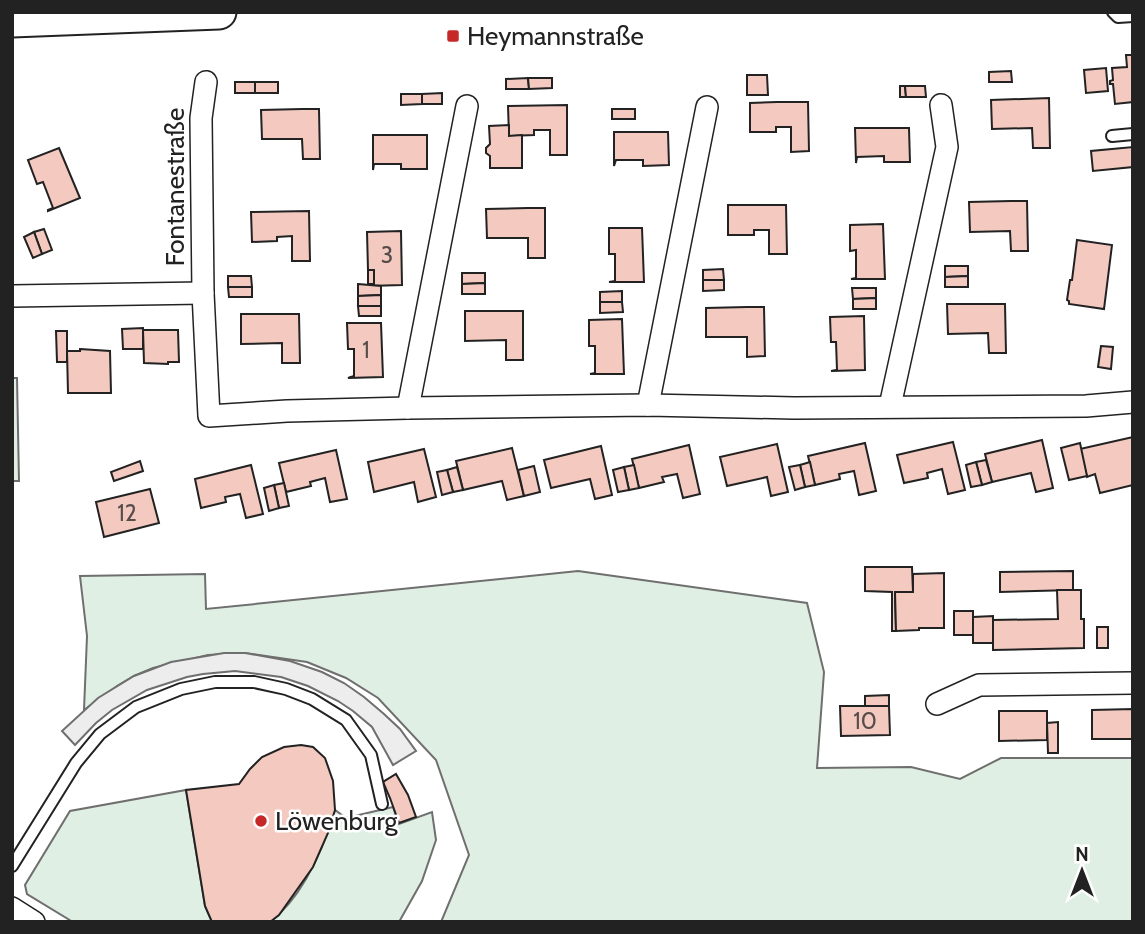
<svg xmlns="http://www.w3.org/2000/svg" width="1145" height="934" viewBox="0 0 1145 934" font-family="Cabin,sans-serif">
<rect width="100%" height="100%" fill="#fff"/>
<!-- green -->
<g fill="#e0efe3" stroke="#6f6f6f" stroke-width="2">
<path d="M 12,378 L 17,378 L 19,481 L 12,481 Z"/>
<path d="M 578,571 L 807,603 L 824,672 L 817,768 L 911,767 L 960,779 L 1001,758 L 1133,758 L 1133,922 L 441,922 L 469,855 L 436,760 L 378,698 L 346,678 L 307,662 L 245,653 L 208,655 L 153,668 L 134,676 L 117,686 L 84,710 L 87,636 L 80,576 L 205,574 L 206,609 Z"/>
<path d="M 186,790 L 205,906 L 212,922 L 73,922 L 27,894 L 25,885 L 70,811 Z"/>
<path d="M 393,807 L 399,824 L 432,812 L 436,840 L 422,881 L 399,922 L 270,922 C 304,896 323,849 335,810 L 346,818 Z"/>
</g>
<!-- parking -->
<path fill="#ededed" stroke="#6f6f6f" stroke-width="2" d="M 224,653 L 245,653 L 290,661 L 322,672 L 344,683 L 364,697 L 384,714 L 400,729 L 416,751 L 393,765 L 372,727 L 353,711 L 338,701 L 308,686 L 281,677 L 235,671 L 203,674 L 187,677 L 147,690 L 112,710 L 96,723 L 75,745 L 62,731 L 98,698 L 134,676 L 171,662 Z"/>
<!-- building -->
<g fill="#f3c9c0" stroke="#222" stroke-width="2">
<path d="M 1126,55 L 1133,55 L 1133,102 L 1115,104 L 1113,84 L 1110,84 L 1110,81 L 1113,80 L 1112,68 L 1127,67 Z"/>
<path d="M 1106,68 L 1108,91 L 1086,93 L 1084,70 Z"/>
<path d="M 1011,71 L 1012,82 L 989,82 L 989,72 Z"/>
<path d="M 747,75 L 767,75 L 768,95 L 747,95 Z"/>
<path d="M 528,78 L 529,89 L 506,89 L 506,79 Z"/>
<path d="M 528,78 L 552,78 L 552,88 L 529,89 Z"/>
<rect x="235" y="82" width="20" height="11"/>
<rect x="255" y="82" width="23" height="11"/>
<path d="M 900,86 L 905,86 L 906,97 L 900,97 Z"/>
<path d="M 905,86 L 925,86 L 926,97 L 906,97 Z"/>
<path d="M 442,93 L 442,104 L 422,104 L 422,94 Z"/>
<path d="M 401,94 L 422,94 L 422,104 L 401,105 Z"/>
<path d="M 1049,98 L 1050,148 L 1033,148 L 1032,128 L 992,129 L 991,100 Z"/>
<path d="M 777,102 L 808,102 L 809,151 L 791,152 L 791,127 L 776,127 L 776,132 L 750,132 L 750,103 Z"/>
<path d="M 567,105 L 567,155 L 550,155 L 550,130 L 534,130 L 534,135 L 509,136 L 508,106 Z"/>
<path d="M 302,109 L 319,109 L 320,159 L 303,159 L 302,139 L 262,139 L 261,110 Z"/>
<rect x="612" y="109" width="23" height="10"/>
<path d="M 509,125 L 509,136 L 522,135 L 522,168 L 490,168 L 490,156 L 486,153 L 486,148 L 490,144 L 489,126 Z"/>
<path d="M 855,128 L 909,128 L 910,162 L 884,162 L 884,156 L 857,157 L 856,163 Z"/>
<path d="M 614,132 L 668,132 L 669,165 L 643,166 L 643,160 L 616,160 L 614,166 Z"/>
<path d="M 373,135 L 427,135 L 427,169 L 401,169 L 401,164 L 374,164 L 373,170 Z"/>
<path d="M 1133,147 L 1133,167 L 1093,171 L 1091,151 Z"/>
<path d="M 59,148 L 80,198 L 48,211 L 48,210 L 53,208 L 43,182 L 37,184 L 28,160 Z"/>
<path d="M 1011,201 L 1027,201 L 1028,251 L 1011,251 L 1010,231 L 970,232 L 969,202 Z"/>
<path d="M 728,205 L 786,205 L 787,254 L 769,254 L 769,230 L 754,230 L 754,235 L 728,235 Z"/>
<path d="M 528,208 L 545,208 L 545,258 L 528,258 L 528,238 L 487,238 L 486,209 Z"/>
<path d="M 309,211 L 310,261 L 292,261 L 292,236 L 277,237 L 277,241 L 252,242 L 251,212 Z"/>
<path d="M 883,224 L 885,279 L 851,279 L 856,278 L 856,250 L 850,251 L 850,225 Z"/>
<path d="M 609,228 L 642,228 L 644,282 L 609,282 L 615,281 L 615,254 L 609,254 Z"/>
<path d="M 44,229 L 52,250 L 42,254 L 34,232 Z"/>
<path d="M 401,231 L 402,285 L 368,286 L 374,284 L 374,270 L 368,270 L 367,232 Z"/>
<path d="M 34,232 L 42,254 L 33,258 L 24,237 Z"/>
<path d="M 1077,240 L 1112,245 L 1104,309 L 1069,304 L 1069,301 L 1067,300 L 1070,280 L 1072,280 Z"/>
<path d="M 945,266 L 968,266 L 968,276 L 945,277 Z"/>
<path d="M 723,269 L 724,280 L 703,280 L 703,270 Z"/>
<rect x="368" y="270" width="6" height="14"/>
<path d="M 462,273 L 485,273 L 485,283 L 462,284 Z"/>
<path d="M 228,276 L 251,276 L 252,287 L 228,287 Z"/>
<path d="M 968,276 L 968,287 L 945,287 L 945,277 Z"/>
<path d="M 703,280 L 724,280 L 724,290 L 703,291 Z"/>
<path d="M 485,283 L 485,294 L 462,294 L 462,284 Z"/>
<path d="M 358,284 L 381,286 L 381,295 L 358,296 Z"/>
<path d="M 228,287 L 252,287 L 252,297 L 229,297 Z"/>
<path d="M 852,288 L 876,288 L 876,298 L 853,299 Z"/>
<path d="M 622,291 L 622,302 L 600,302 L 600,292 Z"/>
<path d="M 381,295 L 381,306 L 358,306 L 358,296 Z"/>
<path d="M 876,298 L 876,309 L 853,309 L 853,299 Z"/>
<path d="M 600,302 L 622,302 L 623,312 L 600,313 Z"/>
<path d="M 947,304 L 1005,304 L 1006,353 L 989,353 L 988,333 L 948,334 Z"/>
<path d="M 358,306 L 381,306 L 381,316 L 359,316 Z"/>
<path d="M 747,307 L 764,307 L 765,356 L 747,357 L 747,337 L 706,337 L 706,308 Z"/>
<path d="M 465,311 L 523,311 L 523,360 L 506,360 L 506,340 L 465,341 Z"/>
<path d="M 241,314 L 299,314 L 300,363 L 282,363 L 282,343 L 241,344 Z"/>
<path d="M 864,316 L 865,370 L 831,371 L 837,370 L 836,342 L 831,342 L 830,317 Z"/>
<path d="M 622,319 L 624,374 L 590,374 L 595,373 L 595,346 L 589,346 L 589,320 Z"/>
<path d="M 347,323 L 381,323 L 383,377 L 348,378 L 354,376 L 354,349 L 348,349 Z"/>
<path d="M 143,328 L 143,349 L 123,349 L 122,329 Z"/>
<path d="M 143,330 L 178,330 L 179,362 L 168,362 L 168,364 L 144,363 Z"/>
<path d="M 56,331 L 67,331 L 67,362 L 57,362 Z"/>
<path d="M 1101,346 L 1113,347 L 1111,369 L 1098,367 Z"/>
<path d="M 80,349 L 110,351 L 111,393 L 68,393 L 67,351 L 80,351 Z"/>
<path d="M 1133,437 L 1133,485 L 1100,493 L 1095,474 L 1087,477 L 1080,449 Z"/>
<path d="M 1042,440 L 1053,488 L 1036,492 L 1031,473 L 992,482 L 985,454 Z"/>
<path d="M 953,442 L 965,490 L 948,494 L 942,469 L 927,473 L 928,478 L 904,483 L 897,455 Z"/>
<path d="M 865,443 L 876,491 L 859,495 L 854,471 L 839,474 L 840,479 L 815,485 L 808,456 Z"/>
<path d="M 1080,443 L 1087,476 L 1069,480 L 1061,448 Z"/>
<path d="M 777,444 L 788,492 L 771,496 L 767,477 L 727,486 L 720,457 Z"/>
<path d="M 689,445 L 700,494 L 683,498 L 677,474 L 662,477 L 664,482 L 639,488 L 632,459 Z"/>
<path d="M 601,446 L 612,495 L 595,499 L 590,479 L 551,488 L 544,460 Z"/>
<path d="M 512,448 L 524,496 L 507,500 L 502,481 L 463,490 L 456,461 Z"/>
<path d="M 424,449 L 436,497 L 418,502 L 414,482 L 374,492 L 368,462 Z"/>
<path d="M 336,450 L 347,499 L 330,502 L 325,478 L 310,482 L 311,486 L 286,492 L 279,463 Z"/>
<path d="M 986,460 L 992,482 L 982,485 L 976,462 Z"/>
<path d="M 140,461 L 143,471 L 114,481 L 111,472 Z"/>
<path d="M 810,462 L 815,485 L 805,487 L 800,465 Z"/>
<path d="M 976,462 L 982,485 L 971,487 L 966,465 Z"/>
<path d="M 251,465 L 263,514 L 246,518 L 240,494 L 225,497 L 226,502 L 201,508 L 195,479 Z"/>
<path d="M 634,465 L 639,488 L 629,490 L 624,467 Z"/>
<path d="M 800,465 L 805,487 L 795,490 L 789,467 Z"/>
<path d="M 534,466 L 540,492 L 524,496 L 518,470 Z"/>
<path d="M 457,467 L 463,490 L 453,492 L 447,470 Z"/>
<path d="M 624,467 L 629,490 L 618,492 L 613,470 Z"/>
<path d="M 447,470 L 453,492 L 442,495 L 437,472 Z"/>
<path d="M 284,483 L 289,506 L 279,508 L 274,485 Z"/>
<path d="M 274,485 L 279,508 L 269,511 L 264,488 Z"/>
<path d="M 150,489 L 159,523 L 104,537 L 96,502 Z"/>
<path d="M 865,567 L 912,567 L 913,592 L 895,592 L 896,631 L 892,631 L 892,592 L 865,591 Z"/>
<path d="M 1073,571 L 1073,590 L 1000,592 L 1000,572 Z"/>
<path d="M 944,573 L 944,628 L 919,628 L 919,630 L 896,631 L 895,592 L 913,592 L 913,574 Z"/>
<path d="M 1057,590 L 1081,590 L 1081,619 L 1084,619 L 1084,648 L 993,650 L 993,620 L 1058,619 Z"/>
<rect x="954" y="611" width="19" height="24"/>
<path d="M 993,616 L 993,643 L 973,643 L 973,617 Z"/>
<rect x="1097" y="627" width="11" height="21"/>
<path d="M 889,695 L 889,706 L 865,706 L 865,696 Z"/>
<path d="M 840,706 L 889,706 L 890,735 L 841,736 Z"/>
<path d="M 1133,709 L 1133,739 L 1092,739 L 1092,710 Z"/>
<path d="M 999,711 L 1047,711 L 1047,740 L 999,741 Z"/>
<path d="M 1058,722 L 1058,753 L 1048,753 L 1047,723 Z"/>
<path d="M 301,745 L 313,747 L 325,758 L 333,781 L 335,810 L 328,833 L 313,867 L 279,915 L 270,922 L 212,922 L 205,906 L 186,790 L 239,784 L 250,769 L 262,757 L 284,747 Z"/>
<path d="M 396,774 L 408,795 L 416,817 L 399,823 L 390,798 L 383,782 Z"/>
</g>
<g fill="none" stroke-linecap="round" stroke-linejoin="round">
<defs>
<g id="service">
<path d="M 1113,12 L 1118,17 L 1133,16"/>
<path d="M 1112,136 L 1133,134"/>
<path d="M 12,866 L 76,763 L 100,734 L 136,707 L 181,689 L 215,682 L 254,682 L 286,689 L 312,699 L 346,720 L 371,755 L 382,804"/>
</g>
<g id="minor">
<path d="M 206,82 L 201,118 L 203,293 L 209,416 L 287,411 L 408,408 L 648,405 L 794,408 L 1086,406 L 1133,402"/>
<path d="M 12,296 L 203,293"/>
<path d="M 648,405 L 707,107"/>
<path d="M 890,406 L 947,147 L 941,105"/>
<path d="M 408,408 L 467,106"/>
<path d="M 937,704 L 979,685 L 1133,683"/>
<path d="M 12,908 L 34,922"/>
</g>
<path id="primary" d="M 12,20 L 219,12"/>
</defs>
<!-- service casing -->
<use href="#service" stroke="#222" stroke-width="14"/>
<!-- minor casing -->
<use href="#minor" stroke="#222" stroke-width="24"/>
<!-- primary casing -->
<use href="#primary" stroke="#222" stroke-width="37"/>
<!-- service -->
<use href="#service" stroke="#fff" stroke-width="10"/>
<!-- minor -->
<use href="#minor" stroke="#fff" stroke-width="21"/>
<!-- primary -->
<use href="#primary" stroke="#fff" stroke-width="33"/>
</g>
<!-- markers -->
<g fill="#c62828" stroke="#fff" stroke-width="2.5">
<rect x="446" y="29" width="14" height="14" rx="3.5"/>
<circle cx="261" cy="821" r="7"/>
</g>
<g text-anchor="middle" dominant-baseline="central" stroke-width="5" stroke-linejoin="round" paint-order="stroke">
<!-- number labels -->
<g font-size="23" fill="#564c4a">
<text x="387" y="255">3</text>
<text x="366" y="350">1</text>
<text x="127" y="513">12</text>
<text x="865" y="721">10</text>
</g>
<!-- poi labels -->
<g font-size="26" fill="#222" stroke="#fff" text-anchor="start">
<text x="467" y="36">Heymannstraße</text>
<text x="275" y="821">Löwenburg</text>
</g>
<!-- street labels -->
<g font-size="26" fill="#222" stroke="#fff">
<text transform="translate(175 187) rotate(-90)">Fontanestraße</text>
</g>
</g>
<!-- border -->
<rect width="1145" height="934" fill="none" stroke="#222222" stroke-width="28"/>
<!-- north arrow -->
<g transform="translate(1082 871)" stroke="#ffffff" stroke-width="5" paint-order="stroke">
<path d="M0-5L12 26L0 18L-12 26Z" fill="#222222"/>
<text y="-10" font-size="19" font-weight="bold" text-anchor="middle" fill="#222222">N</text>
</g>
</svg>
